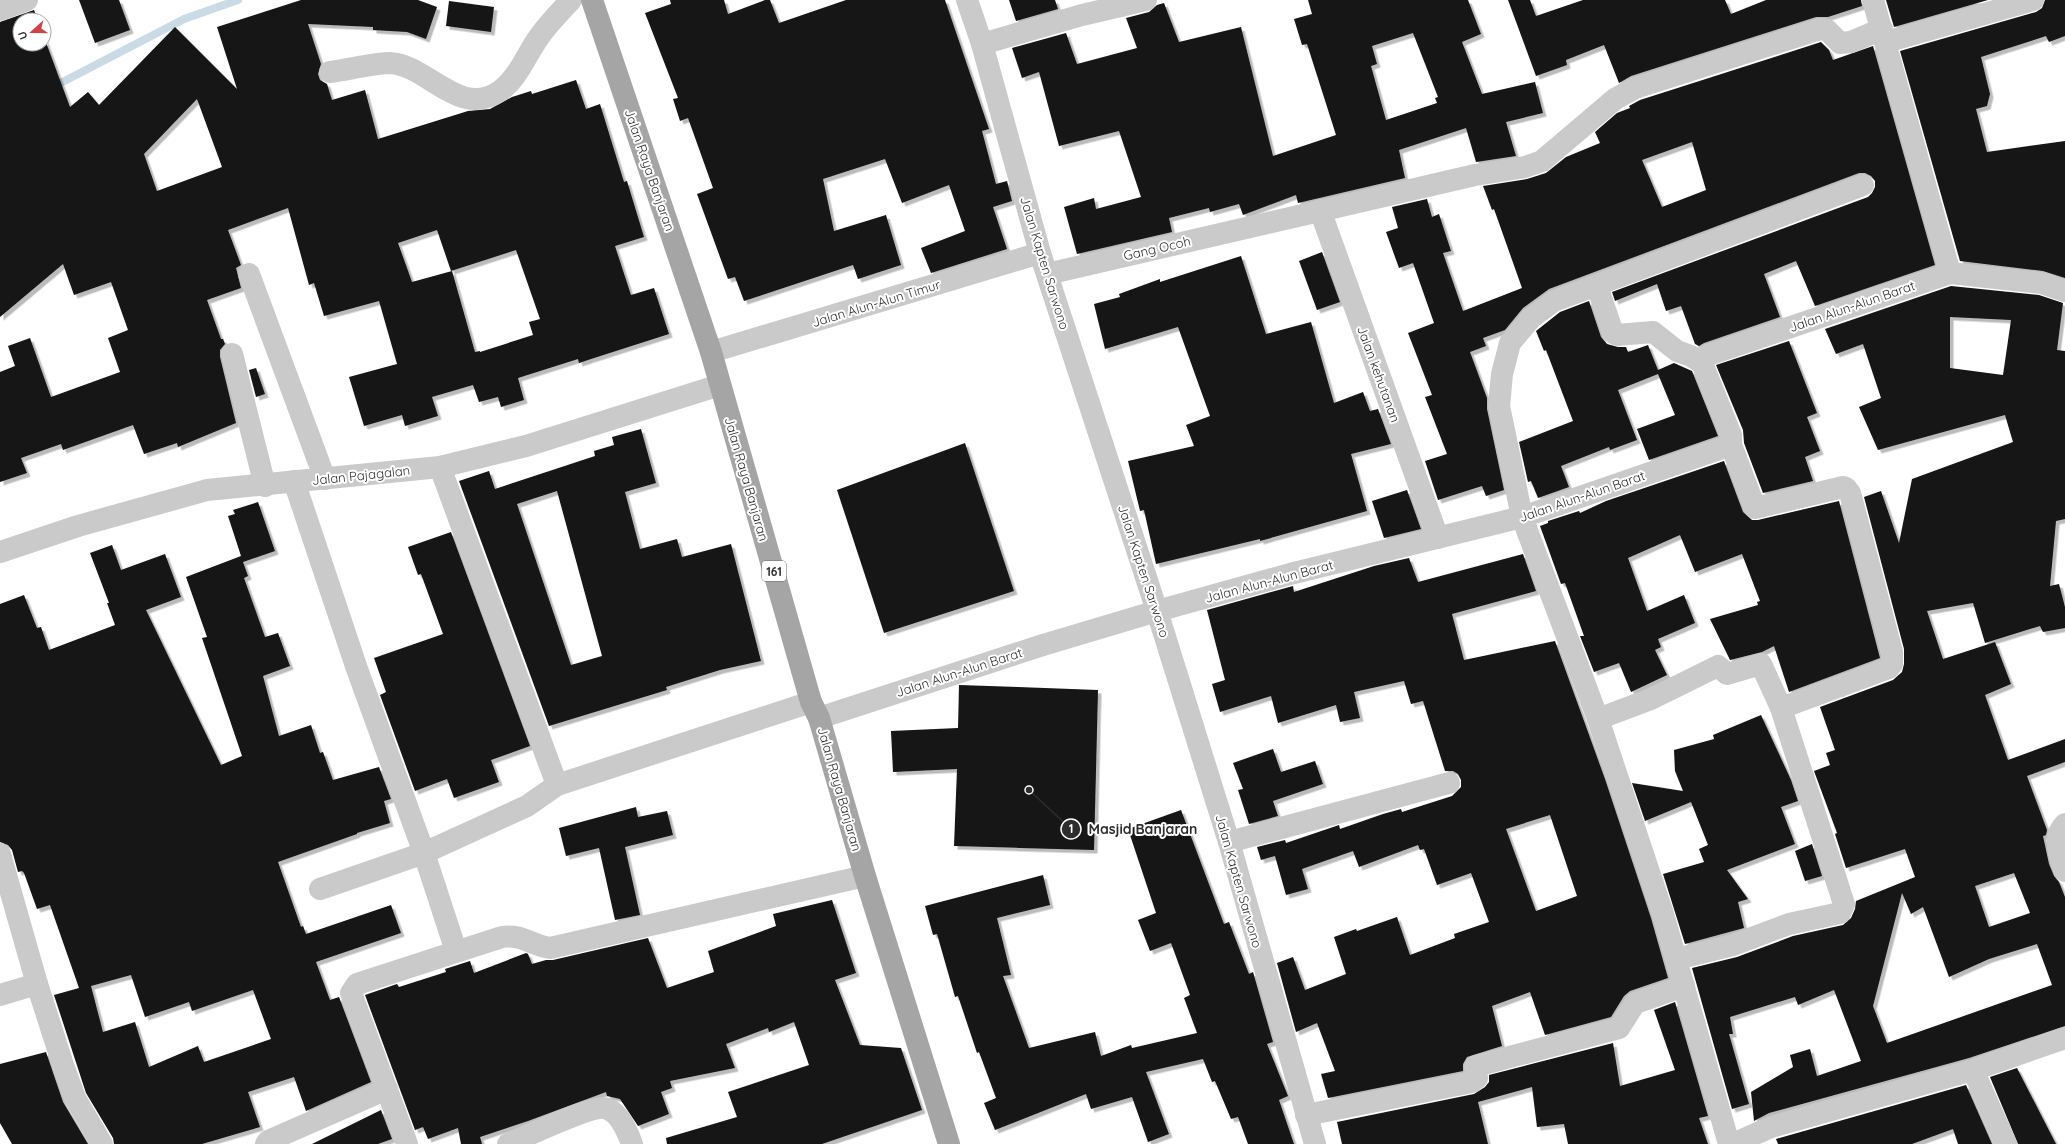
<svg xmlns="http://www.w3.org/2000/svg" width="2065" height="1144" viewBox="0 0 2065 1144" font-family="Quicksand,sans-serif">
<defs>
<filter id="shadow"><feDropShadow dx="3.5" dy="3.5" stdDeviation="0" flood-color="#0004"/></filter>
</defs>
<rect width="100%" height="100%" fill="#fff"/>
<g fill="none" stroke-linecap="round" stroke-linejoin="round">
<!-- stream -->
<path stroke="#cadbe6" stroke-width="8" d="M 53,87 L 184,19 L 238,0"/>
</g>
<!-- building -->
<g fill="#141414" fill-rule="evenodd" filter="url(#shadow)">
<path d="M 79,0 L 119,0 L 130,30 L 95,43 Z"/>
<path d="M 301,0 L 418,0 L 437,7 L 426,39 L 407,32 L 373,30 L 373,27 L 308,24 L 321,64 L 318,74 L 320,80 L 327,84 L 332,100 L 365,90 L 378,139 L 468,111 L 490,109 L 512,97 L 531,91 L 532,94 L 576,80 L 586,109 L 600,104 L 624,182 L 627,181 L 644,237 L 615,246 L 631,295 L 654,288 L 669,334 L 591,359 L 579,363 L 578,359 L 518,378 L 524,400 L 501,407 L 498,397 L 479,402 L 473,385 L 432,397 L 438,416 L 405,426 L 402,415 L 364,426 L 349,377 L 397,364 L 379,301 L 324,316 L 314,283 L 309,285 L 288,208 L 228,230 L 241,265 L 236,268 L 241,288 L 207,300 L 221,339 L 223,339 L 225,344 L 220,350 L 220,357 L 236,423 L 178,447 L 177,443 L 144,454 L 133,425 L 63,450 L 61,444 L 21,458 L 27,473 L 0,482 L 0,372 L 15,366 L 8,346 L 30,338 L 51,397 L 120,372 L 108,338 L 128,330 L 111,282 L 74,295 L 63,264 L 0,317 L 0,22 L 34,10 L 38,20 L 20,20 L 20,44 L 44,44 L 44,37 L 70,107 L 88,92 L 99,105 L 175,27 L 237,89 L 217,27 ZM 197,99 L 222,167 L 157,191 L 144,154 ZM 437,230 L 451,271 L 516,250 L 540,319 L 529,322 L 533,335 L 480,352 L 480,351 L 475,352 L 452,271 L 412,282 L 398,243 Z"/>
<path d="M 670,0 L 724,0 L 728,14 L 765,0 L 770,0 L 779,23 L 846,0 L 945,0 L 989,129 L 982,131 L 996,184 L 1007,181 L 1012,201 L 993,207 L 1007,249 L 931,273 L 921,248 L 965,231 L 949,185 L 902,203 L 885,159 L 823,179 L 834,231 L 886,215 L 901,265 L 858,279 L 853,265 L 744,301 L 735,277 L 728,279 L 697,194 L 713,188 L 688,118 L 680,121 L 673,99 L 678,98 L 645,13 L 671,4 Z"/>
<path d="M 1009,0 L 1055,0 L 1058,9 L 1016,21 Z"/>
<path d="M 1308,0 L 1468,0 L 1481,34 L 1462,42 L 1482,94 L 1535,82 L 1543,113 L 1506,122 L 1516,156 L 1476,162 L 1466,128 L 1399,150 L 1405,178 L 1298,203 L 1296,195 L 1243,215 L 1239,204 L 1210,212 L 1209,208 L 1169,218 L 1172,232 L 1077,254 L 1064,207 L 1094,198 L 1096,209 L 1141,197 L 1119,131 L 1059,146 L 1039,72 L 1022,78 L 1012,48 L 1066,33 L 1077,64 L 1137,48 L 1126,18 L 1149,12 L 1157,5 L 1164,3 L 1179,42 L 1241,27 L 1273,156 L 1336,135 L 1307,44 L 1302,45 L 1294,19 L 1312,14 ZM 1413,33 L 1438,97 L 1435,98 L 1437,103 L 1386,120 L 1371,66 L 1377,64 L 1372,46 Z"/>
<path d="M 1508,0 L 1530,0 L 1536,16 L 1583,0 L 1725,0 L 1731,14 L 1766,0 L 1861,0 L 1862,6 L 1828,17 L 1816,17 L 1631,76 L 1619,83 L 1604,45 L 1566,60 L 1567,65 L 1536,76 Z"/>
<path d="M 1886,0 L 1988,0 L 1894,27 Z"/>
<path d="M 2045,0 L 2065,0 L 2065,36 L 2049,42 L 2046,36 L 1981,57 L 1990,94 L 1987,106 L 1976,109 L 1987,152 L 2065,141 L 2065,278 L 2043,271 L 1960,261 L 1900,51 L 2036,12 L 2042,8 Z"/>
<path d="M 449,1 L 494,7 L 491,32 L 446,26 Z"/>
<path d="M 1821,42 L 1829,50 L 1833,60 L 1873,46 L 1935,265 L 1815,306 L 1796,261 L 1764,274 L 1780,317 L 1704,343 L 1699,346 L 1695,344 L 1681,306 L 1666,311 L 1657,284 L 1615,301 L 1612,292 L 1868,197 L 1872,193 L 1875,187 L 1875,181 L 1871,176 L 1865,173 L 1859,173 L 1549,289 L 1523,308 L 1505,330 L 1483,338 L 1486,346 L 1470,352 L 1487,398 L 1487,409 L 1504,490 L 1486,496 L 1482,486 L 1438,500 L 1425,461 L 1447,454 L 1425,397 L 1432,395 L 1408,333 L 1434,323 L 1413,263 L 1399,268 L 1386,232 L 1398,228 L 1392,207 L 1427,199 L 1432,217 L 1439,214 L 1451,251 L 1443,253 L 1463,311 L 1522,288 L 1494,209 L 1492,210 L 1483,186 L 1527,179 L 1546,173 L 1566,157 L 1600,143 L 1595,132 L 1617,113 L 1630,108 L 1629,106 L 1640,100 ZM 1692,142 L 1706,190 L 1662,207 L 1642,160 Z"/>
<path d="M 1322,252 L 1340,302 L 1317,310 L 1299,261 Z"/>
<path d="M 1241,256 L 1266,334 L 1311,322 L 1334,403 L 1363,392 L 1370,411 L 1378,409 L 1391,444 L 1351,454 L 1367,511 L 1260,541 L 1260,539 L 1156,564 L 1144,510 L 1140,511 L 1128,461 L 1194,446 L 1186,425 L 1210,416 L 1178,327 L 1105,349 L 1094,304 L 1120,297 L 1119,294 L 1160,279 L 1160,282 Z"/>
<path d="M 1951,286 L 2039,295 L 2063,303 L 2057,350 L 2065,351 L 2065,519 L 2056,521 L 2050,586 L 2059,584 L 2065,607 L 2065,628 L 2043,632 L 2040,626 L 1985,643 L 1973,603 L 1927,611 L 1943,659 L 1995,642 L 2011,684 L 1985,695 L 2008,760 L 2065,739 L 2065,762 L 2027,776 L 2047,830 L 2046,835 L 2043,836 L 2049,864 L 2054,876 L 2059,882 L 2065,897 L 2065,1026 L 1969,1058 L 1769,1113 L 1754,1121 L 1751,1092 L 1793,1067 L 1790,1055 L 1810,1049 L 1817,1076 L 1861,1061 L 1834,990 L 1798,1005 L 1795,997 L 1730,1017 L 1733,1034 L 1729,1034 L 1749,1104 L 1732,1109 L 1692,968 L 1737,957 L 1793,936 L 1843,925 L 1851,918 L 1855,909 L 1856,901 L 1915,877 L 1905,849 L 1846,868 L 1835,834 L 1837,833 L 1814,771 L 1830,765 L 1826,753 L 1835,750 L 1820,707 L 1893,680 L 1902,672 L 1904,664 L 1904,649 L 1864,497 L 1881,491 L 1899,543 L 1912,479 L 2013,442 L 2005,415 L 1878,450 L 1859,407 L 1881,398 L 1863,344 L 1836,354 L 1825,329 ZM 1950,317 L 2011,320 L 2003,375 L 1950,368 ZM 2014,873 L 2030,913 L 1989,927 L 1975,886 ZM 1902,893 L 1911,914 L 1923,907 L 1949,977 L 1989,959 L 2037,944 L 2052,985 L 1887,1043 L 1873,1006 Z"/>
<path d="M 1589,301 L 1601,337 L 1607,344 L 1618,347 L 1626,347 L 1628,352 L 1648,345 L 1658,370 L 1674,363 L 1692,371 L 1718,436 L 1649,460 L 1637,429 L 1675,415 L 1658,374 L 1618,390 L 1637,440 L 1610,450 L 1609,447 L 1561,466 L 1569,487 L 1538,498 L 1531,481 L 1528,482 L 1519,442 L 1573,421 L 1546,350 L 1544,351 L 1536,331 L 1560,312 Z"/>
<path d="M 1789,341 L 1817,413 L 1807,417 L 1820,451 L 1805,457 L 1813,481 L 1763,493 L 1744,443 L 1743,430 L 1716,365 Z"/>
<path d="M 256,368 L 265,394 L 256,397 L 249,370 Z"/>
<path d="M 641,429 L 656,483 L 625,492 L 640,549 L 677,539 L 682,557 L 731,544 L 761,661 L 720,670 L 666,687 L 667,690 L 549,726 L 459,481 L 489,471 L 495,489 L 595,456 L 594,451 L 614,445 L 612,437 ZM 557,491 L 602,656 L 571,665 L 517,504 Z"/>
<path d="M 965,443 L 1014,591 L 884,633 L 837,490 Z"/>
<path d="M 1724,461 L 1743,512 L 1752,520 L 1758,520 L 1839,501 L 1880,658 L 1789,692 L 1774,646 L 1762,652 L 1730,660 L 1710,619 L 1758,605 L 1757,602 L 1760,601 L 1742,554 L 1695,572 L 1680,535 L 1628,558 L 1647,611 L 1684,595 L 1695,623 L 1658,639 L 1661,647 L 1655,650 L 1667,675 L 1631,692 L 1619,663 L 1594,672 L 1580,636 L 1584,636 L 1565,583 L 1561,584 L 1540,526 L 1548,523 L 1548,521 L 1579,511 L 1580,513 L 1606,501 Z"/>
<path d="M 1407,490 L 1421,529 L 1384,538 L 1372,501 Z"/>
<path d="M 258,502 L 275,551 L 243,562 L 248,576 L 244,578 L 265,637 L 278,633 L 290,666 L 263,676 L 279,736 L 311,725 L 320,753 L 323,752 L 333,780 L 379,767 L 391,799 L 384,801 L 390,823 L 357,833 L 357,834 L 278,862 L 301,927 L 303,926 L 306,934 L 391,905 L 401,933 L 316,962 L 330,1000 L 339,997 L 371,1082 L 306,1111 L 294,1077 L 248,1092 L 260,1127 L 202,1144 L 114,1144 L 113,1138 L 86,1093 L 54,995 L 79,988 L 50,905 L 37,909 L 24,873 L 22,871 L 18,872 L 12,850 L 8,845 L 0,842 L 0,604 L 24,595 L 37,628 L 41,627 L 49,650 L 115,625 L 107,603 L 109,603 L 90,553 L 112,545 L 121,570 L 165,554 L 181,597 L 146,610 L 221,765 L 242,756 L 202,638 L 207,637 L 186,577 L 241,556 L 228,516 L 235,514 L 233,510 ZM 131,975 L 145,1017 L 189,1002 L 192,1011 L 253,990 L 271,1039 L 204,1062 L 198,1046 L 149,1067 L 135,1022 L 103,1032 L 91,986 Z"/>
<path d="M 451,532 L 530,746 L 491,760 L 499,782 L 454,798 L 447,779 L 415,791 L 380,695 L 386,692 L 374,658 L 443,634 L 421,574 L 418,575 L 408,547 Z"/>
<path d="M 1523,554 L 1536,591 L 1452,614 L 1464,660 L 1555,641 L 1605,779 L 1651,918 L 1668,978 L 1630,991 L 1624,996 L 1611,1017 L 1545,1035 L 1530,992 L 1492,1006 L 1502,1046 L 1467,1057 L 1463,1064 L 1463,1071 L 1328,1098 L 1321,1074 L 1335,1071 L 1317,1023 L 1296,1032 L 1277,963 L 1293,957 L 1305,990 L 1346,974 L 1334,937 L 1356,929 L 1357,931 L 1397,917 L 1410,955 L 1455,938 L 1454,934 L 1489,922 L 1471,873 L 1437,885 L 1424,849 L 1420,850 L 1418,845 L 1359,867 L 1353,851 L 1302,869 L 1308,889 L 1286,895 L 1275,856 L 1261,860 L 1257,847 L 1285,840 L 1286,843 L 1339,825 L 1340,829 L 1383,814 L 1401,809 L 1402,812 L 1452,796 L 1461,787 L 1461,780 L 1458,774 L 1453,771 L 1445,771 L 1423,701 L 1411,704 L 1404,681 L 1354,692 L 1360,718 L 1340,722 L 1336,705 L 1278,723 L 1271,696 L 1220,712 L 1212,684 L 1225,680 L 1207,610 L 1293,586 L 1294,592 L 1374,566 L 1409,558 L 1418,582 ZM 1550,815 L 1577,896 L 1536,911 L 1506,829 Z"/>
<path d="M 959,685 L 1098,690 L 1094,850 L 954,846 L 957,769 L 893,772 L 891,731 L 958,728 Z"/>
<path d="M 1761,715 L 1791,780 L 1798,801 L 1781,807 L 1795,844 L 1727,870 L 1748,899 L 1738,902 L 1744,928 L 1685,944 L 1663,874 L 1704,862 L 1699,849 L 1708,845 L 1691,802 L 1645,821 L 1632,783 L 1683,791 L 1675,771 L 1674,750 L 1714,739 L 1713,735 Z"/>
<path d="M 1273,749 L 1281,772 L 1315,761 L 1323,784 L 1273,801 L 1278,816 L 1249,824 L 1238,790 L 1243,789 L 1233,763 Z"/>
<path d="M 636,807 L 638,817 L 667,811 L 673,835 L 625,847 L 640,915 L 615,920 L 599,848 L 566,856 L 559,828 Z"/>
<path d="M 1181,810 L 1224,924 L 1229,922 L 1249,974 L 1253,972 L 1273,1042 L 1267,1044 L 1288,1096 L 1279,1100 L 1294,1144 L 1248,1144 L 1238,1117 L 1231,1119 L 1215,1081 L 1212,1082 L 1203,1059 L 1146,1072 L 1169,1134 L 1148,1142 L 1132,1097 L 1091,1109 L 1086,1094 L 995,1130 L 984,1103 L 996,1098 L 979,1052 L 977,1053 L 958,996 L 955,997 L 937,934 L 933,935 L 925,906 L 1043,875 L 1050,905 L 997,918 L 1011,975 L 1003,976 L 1029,1048 L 1095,1032 L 1101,1056 L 1131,1045 L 1132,1048 L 1197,1033 L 1184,998 L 1190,995 L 1171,943 L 1150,951 L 1138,920 L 1156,913 L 1128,829 Z"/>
<path d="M 1812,844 L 1822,876 L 1805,881 L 1795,851 Z"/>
<path d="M 832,900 L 856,973 L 835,980 L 860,1045 L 901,1048 L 922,1110 L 822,1144 L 667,1144 L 666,1138 L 737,1117 L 728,1092 L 809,1065 L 794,1022 L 769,1032 L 768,1028 L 726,1044 L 735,1068 L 670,1081 L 672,1088 L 661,1092 L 669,1114 L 638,1126 L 620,1099 L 607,1096 L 606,1092 L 528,1121 L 480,1137 L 482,1144 L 461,1144 L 458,1128 L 428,1139 L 423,1127 L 415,1130 L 365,995 L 397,984 L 399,987 L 446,972 L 445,969 L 470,961 L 474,973 L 526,953 L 528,954 L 532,964 L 546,960 L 553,960 L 648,938 L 667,988 L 714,972 L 708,951 L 776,926 L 773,914 Z"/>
<path d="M 1675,1002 L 1708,1116 L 1699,1118 L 1708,1144 L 1568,1144 L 1564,1124 L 1537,1127 L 1532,1087 L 1478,1102 L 1488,1144 L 1342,1144 L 1337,1122 L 1474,1094 L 1485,1087 L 1489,1082 L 1489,1075 L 1613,1043 L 1620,1086 L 1675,1070 L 1654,1010 Z"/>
<path d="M 46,1052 L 63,1102 L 88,1144 L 12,1144 L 0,1123 L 0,1064 Z"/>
<path d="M 2017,1068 L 2056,1144 L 2018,1144 L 1990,1077 Z"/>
<path d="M 1966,1085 L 1992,1144 L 1958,1144 L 1953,1129 L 1912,1144 L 1778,1144 L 1776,1139 Z"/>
<path d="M 381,1110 L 392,1139 L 378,1144 L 312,1144 Z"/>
</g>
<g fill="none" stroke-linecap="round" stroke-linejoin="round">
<!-- minor -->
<g stroke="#cacaca" stroke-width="22">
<path d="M 967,0 L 982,44 L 1040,253 L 1157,611 L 1229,842 L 1315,1144"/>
<path d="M 0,10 L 27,0"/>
<path d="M 1886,42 L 2033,0"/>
<path d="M 982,44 L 1082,15 L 1146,0"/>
<path d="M 330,72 C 347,70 374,63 390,63 C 428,65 459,119 500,91 C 519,77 526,55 539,37 C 548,24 560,12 571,0"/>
<path d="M 1320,210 L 1438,538"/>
<path d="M 1950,273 L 2042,283 L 2065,291"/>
<path d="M 249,274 L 325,479"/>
<path d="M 1047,274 L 1475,175 L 1525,167 L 1542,161 L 1615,99 L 1635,88 L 1820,29 L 1827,30 L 1840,43 L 1851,42 L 1882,29"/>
<path d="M 1597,286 L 1613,333 L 1617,335 L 1653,332 L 1677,351 L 1691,356 L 1702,363"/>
<path d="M 711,352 L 1040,253"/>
<path d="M 232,354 L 265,486"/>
<path d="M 440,467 L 557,785 L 811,702"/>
<path d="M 294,481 L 357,669 L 424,853 L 456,951"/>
<path d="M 0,552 L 78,526 L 207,490 L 440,467 L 526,446 L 720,385"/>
<path d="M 819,718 L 1043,645 L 1157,611 L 1290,574 L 1522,517 L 1731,445 L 1731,435 L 1702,363 L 1708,355 L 1950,273 L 1873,0"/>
<path d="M 1598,719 L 1651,699 L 1718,666 L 1727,674 L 1761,664 L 1781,708 L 1889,668 L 1892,664 L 1892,652 L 1850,493 L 1846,488 L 1843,487 L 1755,508 L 1731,445"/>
<path d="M 2065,824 C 2052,836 2059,857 2065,871"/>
<path d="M 1229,842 L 1449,783"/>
<path d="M 0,854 L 37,984 L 63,1065 L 75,1098 L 102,1144"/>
<path d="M 320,889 L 424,853 L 527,806 L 557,785"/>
<path d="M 1676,959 L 1733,945 L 1789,924 L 1840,913 L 1844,904 L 1781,708"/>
<path d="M 0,995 L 37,984"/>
<path d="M 1973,1070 L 2006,1144"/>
<path d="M 1306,1115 L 1472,1082 L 1477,1078 L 1475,1067 L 1476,1066 L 1619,1028 L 1635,1003 L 1684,986"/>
<path d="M 266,1144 L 268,1141 L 387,1089"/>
<path d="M 407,1144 L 351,993 L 357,984 L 502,937 C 521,934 532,945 550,948 L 865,876"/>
<path d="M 508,1144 C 525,1137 595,1103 608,1109 C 620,1114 628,1133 632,1144"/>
<path d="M 1729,1144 L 1663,914 L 1598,719 L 1522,517 L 1499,406 L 1502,374 L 1510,343 L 1531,318 L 1554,301 L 1863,185"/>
<path d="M 1733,1144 L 1771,1127 L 1973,1070 L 2065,1038"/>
</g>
<!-- major -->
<path stroke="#a5a5a5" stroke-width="22" d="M 592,0 L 711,352 L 811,702 L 819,718 L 865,876 L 949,1144"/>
</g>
<g text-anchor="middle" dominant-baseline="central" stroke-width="4" stroke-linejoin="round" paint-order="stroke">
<!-- shield labels -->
<rect fill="#fff" stroke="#6c6c6c" stroke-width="1" x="762" y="561" width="24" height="20" rx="3"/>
<g font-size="12" font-weight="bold" fill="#2d2d2d">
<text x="774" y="571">161</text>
</g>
<!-- street labels -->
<g font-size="13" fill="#2d2d2d" stroke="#fff">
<text transform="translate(650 170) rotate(71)">Jalan Raya Banjaran</text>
<text transform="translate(1157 248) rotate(-13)">Gang Ocoh</text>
<text transform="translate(1045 263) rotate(73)">Jalan Kapten Sarwono</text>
<text transform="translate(876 303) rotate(-17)">Jalan Alun-Alun Timur</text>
<text transform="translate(1852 306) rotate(-19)">Jalan Alun-Alun Barat</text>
<text transform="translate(1379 374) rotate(70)">Jalan kehutanan</text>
<text transform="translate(361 475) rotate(-6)">Jalan Pajagalan</text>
<text transform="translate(747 479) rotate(74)">Jalan Raya Banjaran</text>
<text transform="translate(1582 496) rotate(-19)">Jalan Alun-Alun Barat</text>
<text transform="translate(1144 571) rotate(72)">Jalan Kapten Sarwono</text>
<text transform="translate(1269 581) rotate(-15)">Jalan Alun-Alun Barat</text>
<text transform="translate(959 672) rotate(-18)">Jalan Alun-Alun Barat</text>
<text transform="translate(840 789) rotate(74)">Jalan Raya Banjaran</text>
<text transform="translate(1239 881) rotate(74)">Jalan Kapten Sarwono</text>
</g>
</g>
<!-- callouts -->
<path fill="none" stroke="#2d2d2d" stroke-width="1.5" d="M1029 790L1071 829"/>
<g fill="#2d2d2d" stroke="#fff" stroke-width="1.5">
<circle cx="1029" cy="790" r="4"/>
<circle cx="1071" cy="829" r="10"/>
</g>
<g font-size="12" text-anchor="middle" font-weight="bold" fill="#fff">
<text x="1071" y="833">1</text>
</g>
<g font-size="14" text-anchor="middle" font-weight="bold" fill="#2d2d2d" stroke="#fff" stroke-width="4" stroke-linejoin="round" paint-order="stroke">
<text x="1143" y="834">Masjid Banjaran</text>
</g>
<!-- north arrow -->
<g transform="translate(32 32) rotate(249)"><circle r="19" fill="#ffffff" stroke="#ababab"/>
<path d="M0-3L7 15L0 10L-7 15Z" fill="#ce444c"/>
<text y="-6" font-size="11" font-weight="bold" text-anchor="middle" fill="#2d2d2d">U</text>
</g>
</svg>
